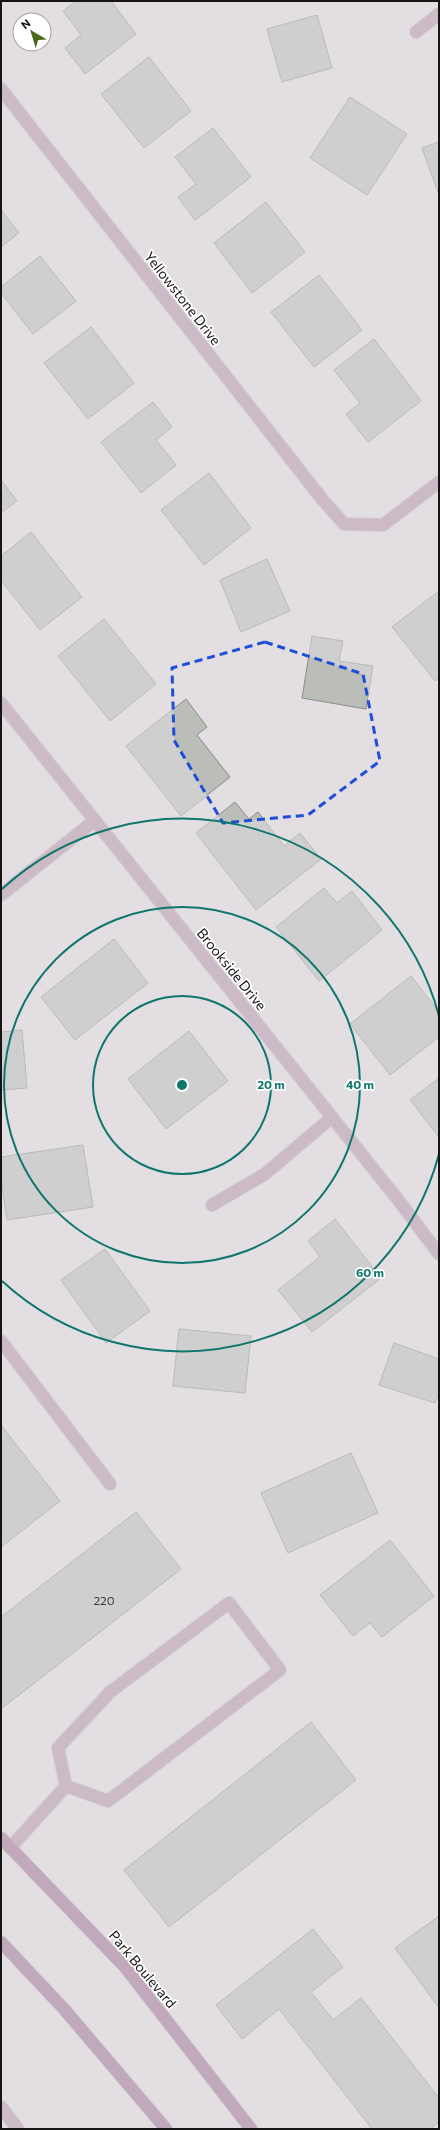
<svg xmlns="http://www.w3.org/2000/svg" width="440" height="2130" viewBox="0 0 440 2130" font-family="Commissioner,sans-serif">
<rect width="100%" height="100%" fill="#e2dee1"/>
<!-- building -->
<g fill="#bbbdb9" stroke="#8b8d89">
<path d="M 76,1 L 111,1 L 136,34 L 85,74 L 65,48 L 81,35 L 63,11 Z"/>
<path d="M 317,15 L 332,68 L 282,82 L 267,29 Z"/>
<path d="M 149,57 L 191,111 L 144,148 L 101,94 Z"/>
<path d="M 350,97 L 407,134 L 367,195 L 310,158 Z"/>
<path d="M 213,128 L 251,177 L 195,220 L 178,197 L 196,184 L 175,157 Z"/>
<path d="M 439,142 L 439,191 L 438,192 L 422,148 Z"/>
<path d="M 266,202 L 305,252 L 252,293 L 214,243 Z"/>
<path d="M 1,210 L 19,233 L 1,247 Z"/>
<path d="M 40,256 L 76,301 L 33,334 L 1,293 L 1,287 Z"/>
<path d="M 319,275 L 362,330 L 314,367 L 271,312 Z"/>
<path d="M 91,327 L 134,383 L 88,419 L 44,363 Z"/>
<path d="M 374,339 L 421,401 L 368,442 L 346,414 L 360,403 L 334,370 Z"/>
<path d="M 153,402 L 172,427 L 156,440 L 176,465 L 141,493 L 101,442 Z"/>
<path d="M 209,473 L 251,528 L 204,565 L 161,510 Z"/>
<path d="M 1,480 L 17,501 L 1,513 Z"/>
<path d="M 31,532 L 82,597 L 40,630 L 1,580 L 1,556 Z"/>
<path d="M 267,559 L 290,611 L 241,632 L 220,580 Z"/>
<path d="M 439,591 L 439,678 L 435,681 L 392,627 Z"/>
<path d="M 104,619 L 156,684 L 110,721 L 58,656 Z"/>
<path d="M 312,636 L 343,641 L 339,661 L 373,666 L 366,709 L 302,698 Z"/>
<path d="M 186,699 L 207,727 L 197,735 L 230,777 L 181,816 L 126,746 Z"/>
<path d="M 235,802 L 249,819 L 258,812 L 284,846 L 300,833 L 321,859 L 256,910 L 196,833 Z"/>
<path d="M 324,888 L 337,903 L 352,891 L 382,930 L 319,981 L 276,927 Z"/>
<path d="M 114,939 L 148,983 L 75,1040 L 41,997 Z"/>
<path d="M 411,976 L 439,1012 L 439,1037 L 390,1075 L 350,1024 Z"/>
<path d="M 22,1030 L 27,1088 L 1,1090 L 1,1032 Z"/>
<path d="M 189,1031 L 228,1081 L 166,1129 L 128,1079 Z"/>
<path d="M 439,1078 L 439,1137 L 410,1100 Z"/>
<path d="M 83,1145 L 93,1207 L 7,1220 L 1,1178 L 1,1157 Z"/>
<path d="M 335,1219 L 381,1278 L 312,1332 L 278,1290 L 320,1257 L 308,1241 Z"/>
<path d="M 105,1249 L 150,1311 L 106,1343 L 61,1280 Z"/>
<path d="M 179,1329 L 251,1336 L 245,1393 L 173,1386 Z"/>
<path d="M 394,1343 L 439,1359 L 439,1392 L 435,1403 L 379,1385 Z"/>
<path d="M 1,1425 L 60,1501 L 1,1547 Z"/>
<path d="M 351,1453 L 378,1513 L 288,1553 L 261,1493 Z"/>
<path d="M 136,1512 L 181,1569 L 1,1709 L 1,1617 Z"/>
<path d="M 390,1540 L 434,1596 L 382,1637 L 370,1623 L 353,1636 L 320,1595 Z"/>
<path d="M 311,1722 L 356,1780 L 169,1927 L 124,1870 Z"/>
<path d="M 439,1916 L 439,2008 L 395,1948 Z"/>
<path d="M 313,1929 L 343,1967 L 311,1992 L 333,2020 L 361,1998 L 439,2098 L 439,2122 L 430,2129 L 372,2129 L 279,2009 L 242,2039 L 216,2005 Z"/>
</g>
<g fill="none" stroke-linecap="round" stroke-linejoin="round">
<defs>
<g id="lane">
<path d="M 1,1341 L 110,1484"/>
<path d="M 10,1848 L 66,1786 L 108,1801 L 280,1670 L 229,1603 L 110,1692 L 58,1748 L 66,1786"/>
<path d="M 1,2107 L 18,2129"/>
</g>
<g id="street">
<path d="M 416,32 L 439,14"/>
<path d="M 1,89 L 322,499 L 344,524 L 383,525 L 439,482"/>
<path d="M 1,703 L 399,1201 L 439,1254"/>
<path d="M 1,895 L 94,821"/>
<path d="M 212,1205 L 265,1174 L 331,1118"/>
</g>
<g id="secondary">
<path d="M 1,1838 L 125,1967 L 251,2129"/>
<path d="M 1,1942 L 64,2009 L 166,2129"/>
</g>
</defs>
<!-- lane casing -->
<use href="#lane" stroke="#bdbabc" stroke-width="14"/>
<!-- street casing -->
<use href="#street" stroke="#bdbabc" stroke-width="14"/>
<!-- secondary casing -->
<use href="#secondary" stroke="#bdbabc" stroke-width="14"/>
<!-- lane -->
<use href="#lane" stroke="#b28ea7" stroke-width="12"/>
<!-- street -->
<use href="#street" stroke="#b28ea7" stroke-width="12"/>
<!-- secondary -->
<use href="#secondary" stroke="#9a668b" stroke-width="12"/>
</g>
<!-- marked area -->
<path d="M0 0H440V2130H0ZM 265,642 L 363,674 L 380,761 L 308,815 L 223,823 L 174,740 L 172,668 Z" fill="#e2dee1" fill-opacity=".55" fill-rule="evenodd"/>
<path fill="none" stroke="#1d4ed8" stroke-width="3" stroke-dasharray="8 5" stroke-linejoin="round" d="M 265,642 L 363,674 L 380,761 L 308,815 L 223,823 L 174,740 L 172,668 Z"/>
<!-- distance rings -->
<g fill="none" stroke="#0f766e" stroke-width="2">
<circle cx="182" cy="1085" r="89"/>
<circle cx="182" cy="1085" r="178"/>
<path d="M439 1154A266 266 0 0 1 2 1281M2 889A266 266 0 0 1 439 1016"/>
</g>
<g text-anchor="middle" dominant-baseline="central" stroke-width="3.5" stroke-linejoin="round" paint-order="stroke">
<!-- number labels -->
<g font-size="12" fill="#3f3e3e">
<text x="104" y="1600">220</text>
</g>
<!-- street labels -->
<g font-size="14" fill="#161415" stroke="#fff">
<text transform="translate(183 298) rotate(52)">Yellowstone Drive</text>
<text transform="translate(232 969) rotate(51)">Brookside Drive</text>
<text transform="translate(143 1969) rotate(50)">Park Boulevard</text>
</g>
</g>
<circle cx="182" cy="1085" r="6" fill="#0f766e" stroke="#fff" stroke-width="2"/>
<g font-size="12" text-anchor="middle" font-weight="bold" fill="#0f766e" stroke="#fff" stroke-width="3.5" stroke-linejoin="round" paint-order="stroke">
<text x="271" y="1089">20 m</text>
<text x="360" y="1089">40 m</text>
<text x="370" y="1277">60 m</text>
</g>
<!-- border -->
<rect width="440" height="2130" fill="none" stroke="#161415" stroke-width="4"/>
<!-- north arrow -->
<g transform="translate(32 32) rotate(322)"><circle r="19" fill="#ffffff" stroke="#a2a1a1"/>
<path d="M0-3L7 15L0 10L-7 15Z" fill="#4c6719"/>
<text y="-6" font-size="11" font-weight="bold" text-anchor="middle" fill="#161415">N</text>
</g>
</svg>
